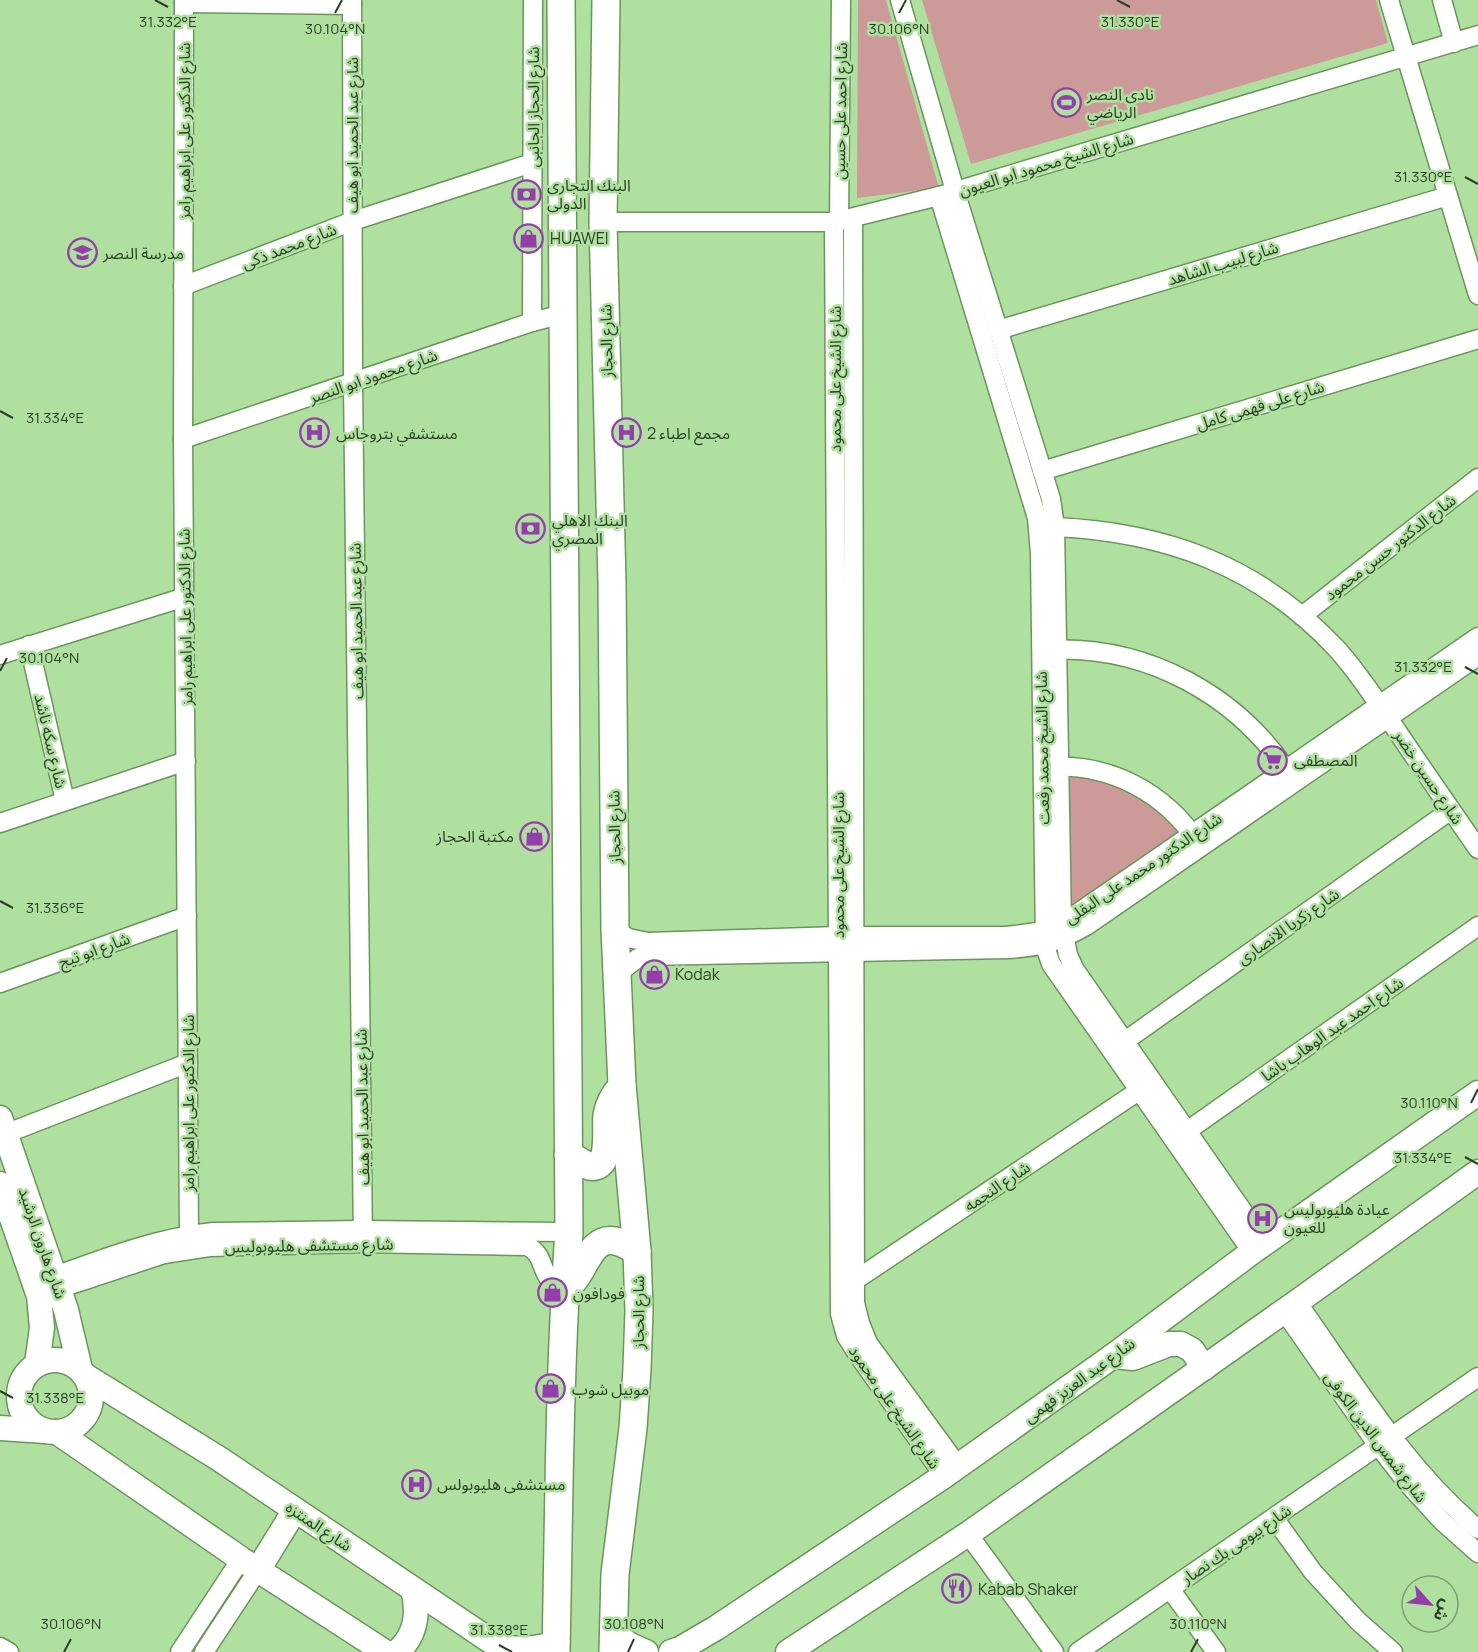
<svg xmlns="http://www.w3.org/2000/svg" width="1478" height="1652" viewBox="0 0 1478 1652" font-family="Manrope,'Noto Sans Arabic',sans-serif">
<rect width="100%" height="100%" fill="#afe0a0"/>
<!-- park -->
<g fill="#cd9a9a">
<path d="M 858,0 L 886,0 L 939,188 L 857,198 Z"/>
<path d="M 922,0 L 1376,0 L 1388,43 L 971,164 Z"/>
<path d="M 1059,766 L 1103,771 L 1192,834 L 1062,924 Z"/>
</g>
<g fill="none" stroke-linecap="round" stroke-linejoin="round">
<defs>
<g id="street">
<path d="M 184,0 L 183,439 L 189,1234"/>
<path d="M 352,0 L 353,382 L 363,1243"/>
<path d="M 900,0 L 955,191 L 1051,499 L 1055,527 L 1062,924 L 1068,955 L 1075,970 L 1265,1243"/>
<path d="M 1389,0 L 1478,295"/>
<path d="M 1442,0 L 1454,43"/>
<path d="M 184,3 L 352,5"/>
<path d="M 939,196 L 1037,518 L 1040,554 L 1045,946 L 1051,964 L 1252,1252"/>
<path d="M 853,218 L 855,1303 L 860,1323 L 868,1343 L 958,1466"/>
<path d="M 839,221 L 841,0"/>
<path d="M 603,222 L 834,222 L 939,196 L 1478,35"/>
<path d="M 834,222 L 840,1314 L 846,1336 L 858,1355 L 944,1476"/>
<path d="M 183,286 L 353,221 L 532,163"/>
<path d="M 532,322 L 533,0"/>
<path d="M 998,330 L 1448,196"/>
<path d="M 183,439 L 532,322 L 563,314"/>
<path d="M 1042,471 L 1478,339"/>
<path d="M 1055,527 C 1166,532 1259,566 1336,648 C 1358,672 1375,699 1393,725 C 1421,767 1450,808 1478,849"/>
<path d="M 1302,616 L 1478,478"/>
<path d="M 29,645 L 65,801"/>
<path d="M 1046,650 C 1146,644 1240,695 1293,780"/>
<path d="M 0,655 L 185,597"/>
<path d="M 1047,767 C 1110,763 1165,792 1199,844"/>
<path d="M 0,823 L 186,761"/>
<path d="M 615,929 L 628,938 L 648,942 L 838,936 L 1007,936 L 1044,931 L 1062,924 L 1478,637"/>
<path d="M 617,974 L 638,958 L 647,956 L 1007,949 C 1041,947 1056,943 1086,926 L 1478,656"/>
<path d="M 0,983 L 187,916"/>
<path d="M 1125,1041 L 1451,810"/>
<path d="M 1187,1131 L 1478,926"/>
<path d="M 5,1134 L 188,1063"/>
<path d="M 44,1280 C 100,1260 154,1238 213,1232 L 363,1230 L 569,1232"/>
<path d="M 854,1281 L 1140,1090"/>
<path d="M 46,1293 L 164,1254 L 209,1247 L 363,1243 L 527,1246 C 549,1256 537,1282 565,1288"/>
<path d="M 1297,1302 C 1353,1381 1404,1467 1478,1529"/>
<path d="M 1284,1311 L 1379,1447 L 1409,1485 L 1442,1521 L 1478,1553"/>
<path d="M 1274,1518 L 1313,1572 L 1358,1621 L 1393,1652"/>
<path d="M 968,1534 L 1054,1652"/>
<path d="M 1170,1589 L 1216,1652"/>
<path d="M 0,1647 L 9,1652"/>
<path d="M 180,1652 L 241,1559"/>
<path d="M 204,1652 L 258,1570"/>
<path d="M 1078,1652 L 1478,1377"/>
</g>
<g id="secondary">
<path d="M 0,1118 L 66,1310 L 80,1369"/>
<path d="M 0,1184 L 39,1296 L 42,1328 L 37,1364"/>
<path d="M 1113,1356 L 1133,1358 L 1169,1344 L 1181,1344 L 1192,1350 L 1204,1368"/>
<circle cx="55" cy="1396" r="36"/>
<path d="M 87,1377 L 218,1458 L 495,1644 C 517,1652 534,1649 557,1643"/>
<path d="M 0,1428 L 45,1431"/>
<path d="M 57,1432 L 241,1559 L 385,1652"/>
<path d="M 258,1570 L 295,1510"/>
<path d="M 613,1633 L 630,1645 L 646,1652"/>
<path d="M 397,1652 C 416,1636 419,1612 413,1589"/>
<path d="M 671,1652 L 680,1649 L 716,1628 L 944,1476 L 1113,1356 L 1252,1252 L 1478,1093"/>
<path d="M 788,1652 L 968,1534 L 1297,1302 L 1478,1172"/>
</g>
<g id="primary">
<path d="M 606,0 L 603,222 L 612,583 L 615,929 L 622,1085 L 637,1251 L 639,1310 L 637,1369 L 633,1428 L 615,1574 L 613,1652"/>
<path d="M 568,1155 C 575,1158 583,1164 589,1166 C 613,1171 605,1127 607,1115 C 609,1103 614,1095 622,1086"/>
<path d="M 565,1288 C 585,1277 588,1235 615,1241 C 623,1242 630,1247 637,1251"/>
<path d="M 556,1652 C 559,1512 559,1371 569,1232 L 561,0"/>
</g>
</defs>
<!-- street casing -->
<use href="#street" stroke="#69975a" stroke-width="21"/>
<!-- secondary casing -->
<use href="#secondary" stroke="#69975a" stroke-width="27"/>
<!-- primary casing -->
<use href="#primary" stroke="#69975a" stroke-width="30"/>
<!-- street -->
<use href="#street" stroke="#fff" stroke-width="18"/>
<!-- secondary -->
<use href="#secondary" stroke="#fff" stroke-width="24"/>
<!-- primary -->
<use href="#primary" stroke="#fff" stroke-width="27"/>
</g>
<!-- ticks -->
<path fill="none" stroke="#2c4026" stroke-width="2" d="M 155,0 L 168,7M 1117,0 L 1130,7M 335,13 L 342,0M 899,13 L 906,0M 1465,177 L 1478,184M 0,411 L 13,418M 1465,667 L 1478,674M 0,671 L 7,658M 0,901 L 13,908M 1471,1103 L 1478,1089M 1465,1157 L 1478,1164M 0,1391 L 13,1398M 499,1645 L 512,1652M 64,1652 L 71,1639M 628,1652 L 634,1639M 1191,1652 L 1198,1639"/>
<!-- icons -->
<defs>
<symbol id="stadium-ring" viewBox="-11 -11 22 22"><circle r="9.5" fill="#afe0a0" stroke="#943eab" stroke-width="1.5"/><path d="M0-5a6.5 5 0 1 0 0 10a6.5 5 0 1 0 0-10ZM-3.5-1.8h7v3.6h-7Z" fill="#943eab"/></symbol>
<symbol id="bank-ring" viewBox="-11 -11 22 22"><circle r="9.5" fill="#afe0a0" stroke="#943eab" stroke-width="1.5"/><path d="M-6-4H6V4H-6ZM0-2.3a2.3 2.3 0 1 0 0 4.6a2.3 2.3 0 1 0 0-4.6Z" fill="#943eab"/></symbol>
<symbol id="shop-ring" viewBox="-11 -11 22 22"><circle r="9.5" fill="#afe0a0" stroke="#943eab" stroke-width="1.5"/><path d="M-5-2.5h2.3a2.7 3.5 0 0 1 5.4 0H5L5.5 6h-11ZM-1.5-2.5h3a1.5 2.3 0 0 0-3 0Z" fill="#943eab"/></symbol>
<symbol id="school-ring" viewBox="-11 -11 22 22"><circle r="9.5" fill="#afe0a0" stroke="#943eab" stroke-width="1.5"/><path d="M0-5L7-2L0 1L-7-2ZM-4 1L0 2.5L4 1V4Q0 6-4 4Z" fill="#943eab"/></symbol>
<symbol id="hospital-ring" viewBox="-11 -11 22 22"><circle r="9.5" fill="#afe0a0" stroke="#943eab" stroke-width="1.5"/><path d="M-5-5h3v3.5h4V-5h3V5h-3V1.5h-4V5h-3Z" fill="#943eab"/></symbol>
<symbol id="supermarket-ring" viewBox="-11 -11 22 22"><circle r="9.5" fill="#afe0a0" stroke="#943eab" stroke-width="1.5"/><path d="M-6-5.5h2.5l.6 2H6L4.5 2H-2.5L-4.4-4H-6ZM-1.5 3.2a1.3 1.3 0 1 0 .1 0ZM3 3.2a1.3 1.3 0 1 0 .1 0Z" fill="#943eab"/></symbol>
<symbol id="restaurant-ring" viewBox="-11 -11 22 22"><circle r="9.5" fill="#afe0a0" stroke="#943eab" stroke-width="1.5"/><path d="M-5-6h1v4h1v-4h1v4h1v-4h1v5L-1.5 .5V6h-2V.5L-5-1ZM5-6V6H3V1.5H1.5Q1.5-4 5-6Z" fill="#943eab"/></symbol>
</defs>
<g fill-rule="evenodd">
<use href="#stadium-ring" x="1050" y="86" width="33" height="33"/>
<use href="#bank-ring" x="510" y="178" width="33" height="33"/>
<use href="#shop-ring" x="512" y="222" width="33" height="33"/>
<use href="#school-ring" x="66" y="236" width="33" height="33"/>
<use href="#hospital-ring" x="298" y="416" width="33" height="33"/>
<use href="#hospital-ring" x="610" y="416" width="33" height="33"/>
<use href="#bank-ring" x="514" y="512" width="33" height="33"/>
<use href="#supermarket-ring" x="1256" y="744" width="33" height="33"/>
<use href="#shop-ring" x="518" y="820" width="33" height="33"/>
<use href="#shop-ring" x="638" y="958" width="33" height="33"/>
<use href="#hospital-ring" x="1246" y="1202" width="33" height="33"/>
<use href="#shop-ring" x="536" y="1276" width="33" height="33"/>
<use href="#shop-ring" x="534" y="1372" width="33" height="33"/>
<use href="#hospital-ring" x="400" y="1468" width="33" height="33"/>
<use href="#restaurant-ring" x="940" y="1572" width="33" height="33"/>
</g>
<g text-anchor="middle" dominant-baseline="central" stroke-width="5" stroke-linejoin="round" paint-order="stroke">
<!-- poi labels -->
<g font-size="16" fill="#2c4026" stroke="#afe0a0" text-anchor="start">
<text x="1087" y="94">نادي النصر<tspan x="1087" dy="18">الرياضي</tspan></text>
<text x="547" y="185">البنك التجارى<tspan x="547" dy="18">الدولى</tspan></text>
<text x="550" y="238">HUAWEI</text>
<text x="103" y="253">مدرسة النصر</text>
<text x="336" y="433">مستشفي بتروجاس</text>
<text x="647" y="433">مجمع اطباء 2</text>
<text x="552" y="520">البنك الاهلي<tspan x="552" dy="18">المصري</tspan></text>
<text x="1294" y="760">المصطفى</text>
<text x="514" y="836" text-anchor="end">مكتبة الحجاز</text>
<text x="675" y="974">Kodak</text>
<text x="1284" y="1209">عيادة هليوبوليس<tspan x="1284" dy="18">للعيون</tspan></text>
<text x="573" y="1293">فودافون</text>
<text x="572" y="1389">موبيل شوب</text>
<text x="437" y="1484">مستشفى هليوبولس</text>
<text x="978" y="1589">Kabab Shaker</text>
</g>
<!-- street labels -->
<g font-size="16" fill="#2c4026" stroke="#afe0a0">
<text transform="translate(533 107) rotate(-90)">شارع الحجاز الجانبى</text>
<text transform="translate(840 111) rotate(-89)">شارع احمد على حسين</text>
<text transform="translate(184 131) rotate(-90)">شارع الدكتور على ابراهيم رامز</text>
<text transform="translate(352 135) rotate(-90)">شارع عبد الحميد ابو هيف</text>
<text transform="translate(1046 164) rotate(-17)">شارع الشيخ محمود ابو العيون</text>
<text transform="translate(289 246) rotate(-21)">شارع محمد ذكى</text>
<text transform="translate(1223 263) rotate(-17)">شارع لبيب الشاهد</text>
<text transform="translate(606 341) rotate(-91)">شارع الحجاز</text>
<text transform="translate(373 376) rotate(-19)">شارع محمود ابو النصر</text>
<text transform="translate(835 379) rotate(-90)">شارع الشيخ على محمود</text>
<text transform="translate(1260 405) rotate(-17)">شارع على فهمى كامل</text>
<text transform="translate(1390 547) rotate(-38)">شارع الدكتور حسن محمود</text>
<text transform="translate(185 617) rotate(-91)">شارع الدكتور على ابراهيم رامز</text>
<text transform="translate(356 621) rotate(-91)">شارع عبد الحميد ابو هيف</text>
<text transform="translate(51 741) rotate(77)">شارع سكه ناشد</text>
<text transform="translate(1042 748) rotate(-91)">شارع الشيخ محمد رفعت</text>
<text transform="translate(1429 777) rotate(56)">شارع حسين خضر</text>
<text transform="translate(614 827) rotate(-91)">شارع الحجاز</text>
<text transform="translate(838 865) rotate(-90)">شارع الشيخ على محمود</text>
<text transform="translate(1143 868) rotate(-34)">شارع الدكتور محمد على البقلى</text>
<text transform="translate(1288 926) rotate(-35)">شارع زكريا الانصارى</text>
<text transform="translate(94 950) rotate(-20)">شارع ابو تيج</text>
<text transform="translate(1332 1029) rotate(-35)">شارع احمد عبد الوهاب باشا</text>
<text transform="translate(188 1103) rotate(-90)">شارع الدكتور على ابراهيم رامز</text>
<text transform="translate(362 1107) rotate(-91)">شارع عبد الحميد ابو هيف</text>
<text transform="translate(997 1186) rotate(-34)">شارع النجمه</text>
<text transform="translate(43 1243) rotate(71)">شارع هارون الرشيد</text>
<text transform="translate(309 1245) rotate(-1)">شارع مستشفى هليوبوليس</text>
<text transform="translate(638 1312) rotate(-90)">شارع الحجاز</text>
<text transform="translate(1079 1380) rotate(-36)">شارع عبد العزيز فهمى</text>
<text transform="translate(895 1407) rotate(55)">شارع الشيخ على محمود</text>
<text transform="translate(1376 1437) rotate(53)">شارع شمس الدين الكوفى</text>
<text transform="translate(319 1526) rotate(34)">شارع المنتزه</text>
<text transform="translate(1236 1544) rotate(-34)">شارع بيومى بك نصار</text>
</g>
</g>
<g font-size="15" text-anchor="middle" fill="#2c4026" stroke="#afe0a0" stroke-width="5" stroke-linejoin="round" paint-order="stroke">
<text x="168" y="27">31.332°E</text>
<text x="1130" y="27">31.330°E</text>
<text x="335" y="34">30.104°N</text>
<text x="899" y="34">30.106°N</text>
<text x="1423" y="182">31.330°E</text>
<text x="55" y="423">31.334°E</text>
<text x="49" y="663">30.104°N</text>
<text x="1423" y="672">31.332°E</text>
<text x="55" y="913">31.336°E</text>
<text x="1429" y="1108">30.110°N</text>
<text x="1423" y="1163">31.334°E</text>
<text x="55" y="1403">31.338°E</text>
<text x="71" y="1629">30.106°N</text>
<text x="634" y="1629">30.108°N</text>
<text x="1198" y="1629">30.110°N</text>
<text x="499" y="1635">31.338°E</text>
</g>
<!-- north arrow -->
<g transform="translate(1430 1604) rotate(117)"><circle r="28" fill="#afe0a0" stroke="#7ba06f" stroke-width="1.5"/>
<path d="M0-4.5L10 22L0 15L-10 22Z" fill="#943eab"/>
<text y="-9" font-size="16" font-weight="bold" text-anchor="middle" fill="#2c4026">ش</text>
</g>
</svg>
